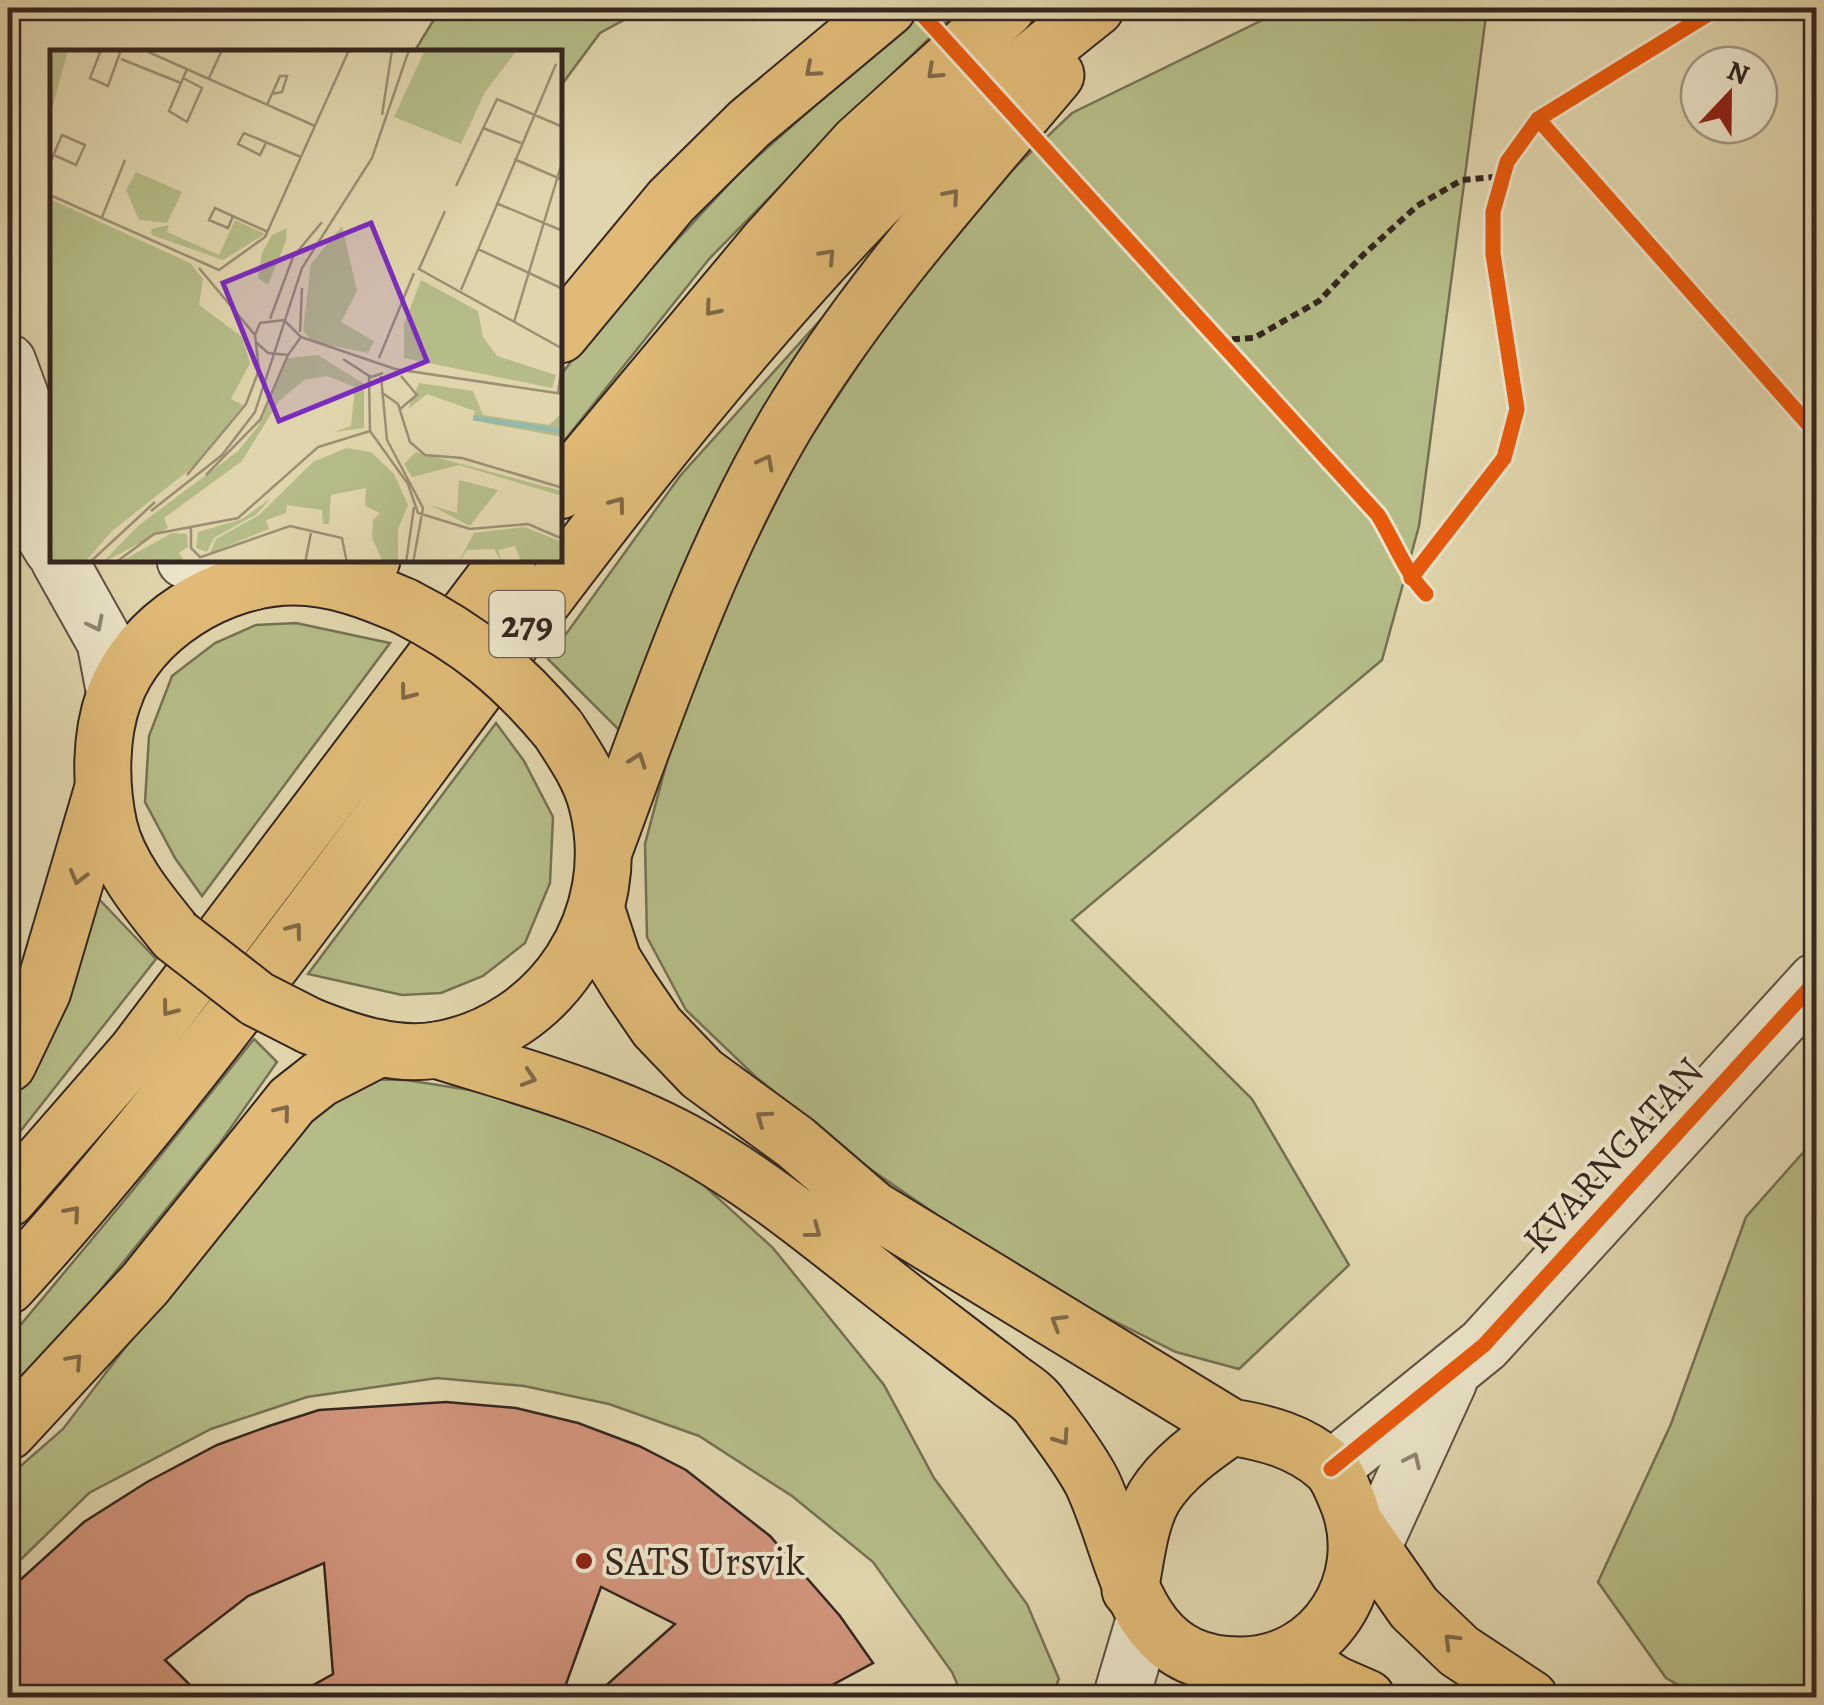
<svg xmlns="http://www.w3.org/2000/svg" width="1824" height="1705" viewBox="0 0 1824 1705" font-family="Alegreya,serif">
<rect width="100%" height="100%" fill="#e0d5ac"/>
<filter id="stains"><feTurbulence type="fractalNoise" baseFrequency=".002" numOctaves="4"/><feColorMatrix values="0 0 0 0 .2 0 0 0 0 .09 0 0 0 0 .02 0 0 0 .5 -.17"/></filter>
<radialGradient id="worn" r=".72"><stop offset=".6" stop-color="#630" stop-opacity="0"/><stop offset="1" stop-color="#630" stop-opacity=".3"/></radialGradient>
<!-- green -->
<g fill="#b5bc87" stroke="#747154" stroke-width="2.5">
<path d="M 441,8 L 646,8 L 600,33 L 560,87 L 560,52 L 414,52 Z"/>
<path d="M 925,8 L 961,8 L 864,101 L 709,259 L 560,446 L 560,376 L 604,319 L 740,172 Z"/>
<path d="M 1287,8 L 1487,8 L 1419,526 L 1382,660 L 1072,920 L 1252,1099 L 1349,1265 L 1239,1369 L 1176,1352 L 1032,1280 L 860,1162 L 756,1077 L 686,1010 L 647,937 L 645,844 L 680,712 L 730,593 L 802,450 L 900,302 L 1009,173 L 1072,113 Z"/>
<path d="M 867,268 L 624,735 L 548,659 L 680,476 Z"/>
<path d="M 296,623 L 390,643 L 202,896 L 175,858 L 145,802 L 149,736 L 172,676 L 215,643 L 256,625 Z"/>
<path d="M 496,723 L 524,761 L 553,817 L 550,883 L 525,943 L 483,976 L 441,993 L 402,995 L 308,974 Z"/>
<path d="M 96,896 L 156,959 L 8,1147 L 8,1105 L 25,1075 Z"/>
<path d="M 254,1039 L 277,1062 L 220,1143 L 8,1404 L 8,1340 L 128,1196 Z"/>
<path d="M 361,1079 L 406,1080 L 470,1090 L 540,1107 L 626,1141 L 696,1178 L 773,1248 L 884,1385 L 934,1478 L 1027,1604 L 1059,1679 L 1051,1697 L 963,1697 L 952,1672 L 873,1562 L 792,1496 L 699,1436 L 609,1404 L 524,1386 L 437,1378 L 307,1397 L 211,1429 L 89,1493 L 8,1572 L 8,1477 L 63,1429 L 312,1103 Z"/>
<path d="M 1816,1138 L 1816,1697 L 1700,1697 L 1666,1678 L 1598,1582 L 1671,1424 L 1746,1217 Z"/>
</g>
<!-- building -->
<path fill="#d1947b" stroke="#342620" stroke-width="2.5" d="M 446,1402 L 516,1408 L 578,1423 L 639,1446 L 686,1470 L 770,1536 L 840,1616 L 873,1663 L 808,1698 L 592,1698 L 675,1624 L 601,1587 L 561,1698 L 290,1698 L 333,1674 L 324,1563 L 248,1596 L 165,1660 L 203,1698 L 8,1698 L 8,1591 L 84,1522 L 147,1482 L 217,1445 L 269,1426 L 319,1410 Z"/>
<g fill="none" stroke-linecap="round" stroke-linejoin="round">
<defs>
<g id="minor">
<path d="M 8,362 L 27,414 L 52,460"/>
<path d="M 8,462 L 35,521 L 52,549"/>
<path d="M 59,560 L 105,642 L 115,695"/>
<path d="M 185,560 L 253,582"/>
<path d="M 1331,1469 L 1484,1345 L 1816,981"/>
<path d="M 1372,1549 L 1449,1381"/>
<path d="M 1121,1698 L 1145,1617"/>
</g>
<g id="major">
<path d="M 176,936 C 150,904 118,866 109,826 C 100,785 100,736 114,697 C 140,626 221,577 294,577 C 333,577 369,591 404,606"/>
<path d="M 310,1026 C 350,1042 394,1057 437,1050 C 552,1030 626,916 597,804 C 590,776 573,752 558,729"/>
<path d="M 436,1050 C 520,1076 606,1099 684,1141 C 770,1188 845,1255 923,1314 C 951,1335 979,1357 1007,1378 C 1018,1387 1033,1395 1041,1407 C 1058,1430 1079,1457 1092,1482 C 1128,1557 1130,1667 1242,1665 C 1324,1664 1376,1581 1349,1505 C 1344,1493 1338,1475 1328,1466 C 1299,1441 1267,1433 1231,1427 L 873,1209 L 795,1142 L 702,1074 L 657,1027 L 631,989 L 613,960 L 596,908"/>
<path d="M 8,1064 L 43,991 L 102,791"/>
<path d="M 8,1432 L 145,1284 L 292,1101 L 320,1079 L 380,1048"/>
<path d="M 1356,1525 L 1414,1608 L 1459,1651 L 1530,1698"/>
<path d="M 1130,1590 C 1136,1561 1139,1523 1154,1497 C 1172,1468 1203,1446 1231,1427"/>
<path d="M 1290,1655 L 1335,1684 L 1367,1698"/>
</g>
<g id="highway">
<path d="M 560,335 L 671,201 L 749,124 L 888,8"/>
<path d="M 560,491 L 769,241 L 858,143 L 1007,8"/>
<path d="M 339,582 L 372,560"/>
<path d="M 604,851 C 658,706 707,558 786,424 C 862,297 961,188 1056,75"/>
<path d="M 8,1199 L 136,1052 L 508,560"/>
<path d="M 8,1286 C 327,936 565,518 898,180 C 960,118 1028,62 1096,8"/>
</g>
</defs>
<!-- minor casing -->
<use href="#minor" stroke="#5f5243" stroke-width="59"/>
<!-- major casing -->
<use href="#major" stroke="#342620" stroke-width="59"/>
<!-- highway casing -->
<use href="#highway" stroke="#342620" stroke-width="59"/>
<!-- path -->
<path stroke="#342620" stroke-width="6" stroke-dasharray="8 5" stroke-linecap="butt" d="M 1219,340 L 1254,338 L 1319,301 L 1363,255 L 1417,206 L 1462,180 L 1503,176"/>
<!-- minor -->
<use href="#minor" stroke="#ebe4c9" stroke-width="55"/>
<!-- major -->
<use href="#major" stroke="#e0ba76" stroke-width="55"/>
<!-- highway -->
<use href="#highway" stroke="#e0ba76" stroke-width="55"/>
<defs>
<g id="major-bridge">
<path d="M 404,606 C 469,639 511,673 558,729"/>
<path d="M 176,936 L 257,999 L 310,1026"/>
</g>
</defs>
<!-- major-bridge casing -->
<use href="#major-bridge" stroke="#342620" stroke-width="59" stroke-linecap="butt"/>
<!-- major-bridge -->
<use href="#major-bridge" stroke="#e0ba76" stroke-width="55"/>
<defs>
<g id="cycleway">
<path d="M 916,8 L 1378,515 C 1394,541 1405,572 1426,594"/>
<path d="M 1538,119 L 1816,433"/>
<path d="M 1411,578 L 1504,458 L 1517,409 L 1493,254 L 1493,212 L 1507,162 L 1538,119 L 1718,8"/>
<path d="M 1331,1469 L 1484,1345 L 1816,981"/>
</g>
</defs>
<!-- cycleway casing -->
<use href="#cycleway" stroke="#ebe4c9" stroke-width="21"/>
<!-- cycleway -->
<use href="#cycleway" stroke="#e8590c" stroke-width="15"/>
</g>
<!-- one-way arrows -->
<defs><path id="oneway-chevron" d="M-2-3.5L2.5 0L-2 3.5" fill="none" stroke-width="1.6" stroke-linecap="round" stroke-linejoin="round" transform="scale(2.5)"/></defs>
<g stroke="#816947">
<use href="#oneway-chevron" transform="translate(812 70) rotate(139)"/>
<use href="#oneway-chevron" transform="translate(934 72) rotate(137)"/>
<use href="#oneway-chevron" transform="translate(952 196) rotate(-49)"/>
<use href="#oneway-chevron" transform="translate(828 256) rotate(-47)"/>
<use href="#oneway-chevron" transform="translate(712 309) rotate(130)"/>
<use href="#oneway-chevron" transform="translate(766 462) rotate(-62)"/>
<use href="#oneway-chevron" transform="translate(618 504) rotate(-53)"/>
<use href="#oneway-chevron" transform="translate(407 693) rotate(127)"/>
<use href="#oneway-chevron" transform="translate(638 760) rotate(-70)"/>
<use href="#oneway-chevron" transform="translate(78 877) rotate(105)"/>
<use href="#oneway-chevron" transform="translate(295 930) rotate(-53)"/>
<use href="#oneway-chevron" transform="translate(169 1009) rotate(127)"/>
<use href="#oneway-chevron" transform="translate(529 1078) rotate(17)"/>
<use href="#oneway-chevron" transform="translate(283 1112) rotate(-51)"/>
<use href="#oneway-chevron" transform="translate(763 1118) rotate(-144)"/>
<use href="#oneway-chevron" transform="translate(73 1213) rotate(-49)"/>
<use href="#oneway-chevron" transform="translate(814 1231) rotate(37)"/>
<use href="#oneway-chevron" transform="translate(1058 1322) rotate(-149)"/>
<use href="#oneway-chevron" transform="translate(75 1361) rotate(-48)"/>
<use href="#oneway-chevron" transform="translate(1062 1438) rotate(56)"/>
<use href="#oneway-chevron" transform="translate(1451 1641) rotate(-135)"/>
</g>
<g stroke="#908574">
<use href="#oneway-chevron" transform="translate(96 624) rotate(63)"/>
<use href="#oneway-chevron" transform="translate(1413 1460) rotate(-65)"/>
</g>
<!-- markers -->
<circle fill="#8f2418" stroke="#ebe4c9" stroke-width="4" cx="584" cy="1561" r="10"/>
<g text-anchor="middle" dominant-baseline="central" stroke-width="8" stroke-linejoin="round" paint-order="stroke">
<!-- shield labels -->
<rect fill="#ebe4c9" stroke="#6b5f53" stroke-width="2.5" x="489.5" y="591" width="75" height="66" rx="8"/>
<g font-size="38" font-weight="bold" fill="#342620">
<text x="527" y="624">279</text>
</g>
<!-- street labels -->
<g font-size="40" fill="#342620" stroke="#ebe4c9">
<text transform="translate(1613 1155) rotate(-48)">KVARNGATAN</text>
</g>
<!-- poi labels -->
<g font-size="40" fill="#342620" stroke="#ebe4c9" text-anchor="start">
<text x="604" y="1561">SATS Ursvik</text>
</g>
</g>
<!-- overview -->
<g transform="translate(50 50)">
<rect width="512" height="512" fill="#e0d5ac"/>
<path d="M 5,0 L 18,0 L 0,66 L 0,12 ZM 375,0 L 467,0 L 435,42 L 411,94 L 344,67 ZM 86,122 L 132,142 L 117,173 L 89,170 L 76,140 ZM 0,149 L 140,213 L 153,229 L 149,255 L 192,287 L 200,313 L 181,349 L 193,355 L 143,417 L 62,481 L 35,512 L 0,512 ZM 185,170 L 215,184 L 173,210 L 102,185 L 101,179 L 119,175 L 117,182 L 169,205 ZM 292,176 L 307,241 L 291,272 L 324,291 L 318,303 L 262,292 L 253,280 L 261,214 ZM 237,178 L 236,191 L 218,235 L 208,228 L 212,203 L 222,185 ZM 371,230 L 428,261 L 433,287 L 447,306 L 506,325 L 502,338 L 354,308 L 354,274 ZM 268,305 L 314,334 L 314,378 L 284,382 L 301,376 L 305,337 L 277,326 L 254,330 L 229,351 L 192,411 L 114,468 L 118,478 L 52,513 L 88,476 L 188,401 L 209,375 L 238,308 ZM 369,333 L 423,341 L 433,365 L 499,375 L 512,363 L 512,387 L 436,373 L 423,369 L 425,361 L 377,344 L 358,359 ZM 296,398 L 321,402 L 344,424 L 358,455 L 348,479 L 348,512 L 333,512 L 322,488 L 323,470 L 330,463 L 315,456 L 316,438 L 281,445 L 279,474 L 273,474 L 272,460 L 237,455 L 236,463 L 216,470 L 219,479 L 160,503 L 166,489 L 209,465 L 263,412 ZM 366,402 L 512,441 L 512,446 L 409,415 L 362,427 L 354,414 ZM 409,430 L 448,440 L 420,476 L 380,455 L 407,463 ZM 221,448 L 207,464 L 164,488 L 157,502 L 146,498 L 148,482 L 192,469 ZM 474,477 L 512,492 L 512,512 L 471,512 L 465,496 L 448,500 L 452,512 L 444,499 L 417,500 L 408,513 L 424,483 ZM 122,483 L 137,484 L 138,497 L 129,503 L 135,512 L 68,513 Z" fill="#b5bc87"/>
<path fill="none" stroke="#94b8ab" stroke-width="5" d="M 423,368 L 513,381"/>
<path fill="none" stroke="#9b8f74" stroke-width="2.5" d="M 51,0 L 40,28 L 58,36 L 71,0M 94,0 L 265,76M 71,9 L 131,33M 133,28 L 152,38 L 137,72 L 119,61 L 137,19M 159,28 L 172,0M 217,55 L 230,26 L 237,26 L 232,42 L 222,44M 332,65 L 342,0M 433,78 L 471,93M 216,93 L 210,105 L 188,94 L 194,83 L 251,107M 464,109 L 513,130M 0,113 L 12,85 L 35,95 L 26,115 L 4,105M 406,136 L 447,49 L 513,77M 0,145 L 169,220 L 215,187 L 299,0M 446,153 L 513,181M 395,161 L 369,219 L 513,299M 183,166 L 178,178 L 159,170 L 165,158 L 218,182M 52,167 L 75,110M 428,199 L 513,239M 149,218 L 205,285M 411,240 L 506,14M 220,269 L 243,207 L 272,172M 464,272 L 513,109M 250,282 L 252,238M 251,287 L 345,319 L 513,344M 329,308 L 364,223M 293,309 L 321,327 L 333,323M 319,326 L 320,381 L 358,434 L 368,463 L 420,479 L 478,474 L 513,489M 331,326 L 337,390 L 373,458 L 363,513M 331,342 L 348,354 L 360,392 L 375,405 L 412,408 L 513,438M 508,343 L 513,308M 350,359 L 367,345 L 351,326M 137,425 L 196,354 L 209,320 L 205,285 L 210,273 L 234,270 L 251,287 L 238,305 L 218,303 L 207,293M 156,425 L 210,370 L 238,305M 101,461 L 172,405 L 205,362 L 252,218 L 322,108 L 359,0M 141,478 L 141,498 L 151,508M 151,507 L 240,476 L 292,488 L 297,513M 39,513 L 105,452M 65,513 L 104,484 L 188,468 L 268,397 L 320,381M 255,513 L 261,483M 356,513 L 364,457"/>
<path fill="#7b2cbf" fill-opacity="0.15" stroke="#7b2cbf" stroke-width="5" d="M 321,173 L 377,311 L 229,371 L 173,233 Z"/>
<rect width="512" height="512" fill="none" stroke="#342620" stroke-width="5"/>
</g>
<!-- margin -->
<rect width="1824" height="1705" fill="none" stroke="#e0d5ac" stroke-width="40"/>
<rect x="10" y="10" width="1804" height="1685" fill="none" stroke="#342620" stroke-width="5"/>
<rect x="20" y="20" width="1784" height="1665" fill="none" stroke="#342620" stroke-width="2.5"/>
<!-- north arrow -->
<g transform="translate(1729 95) rotate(22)"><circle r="48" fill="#ebe4c9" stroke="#a29885" stroke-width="2.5"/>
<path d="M0-8L18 38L0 25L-18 38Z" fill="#8f2418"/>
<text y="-15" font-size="28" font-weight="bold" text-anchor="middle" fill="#342620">N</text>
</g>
<rect width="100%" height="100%" filter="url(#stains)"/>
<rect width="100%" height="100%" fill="url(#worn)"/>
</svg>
